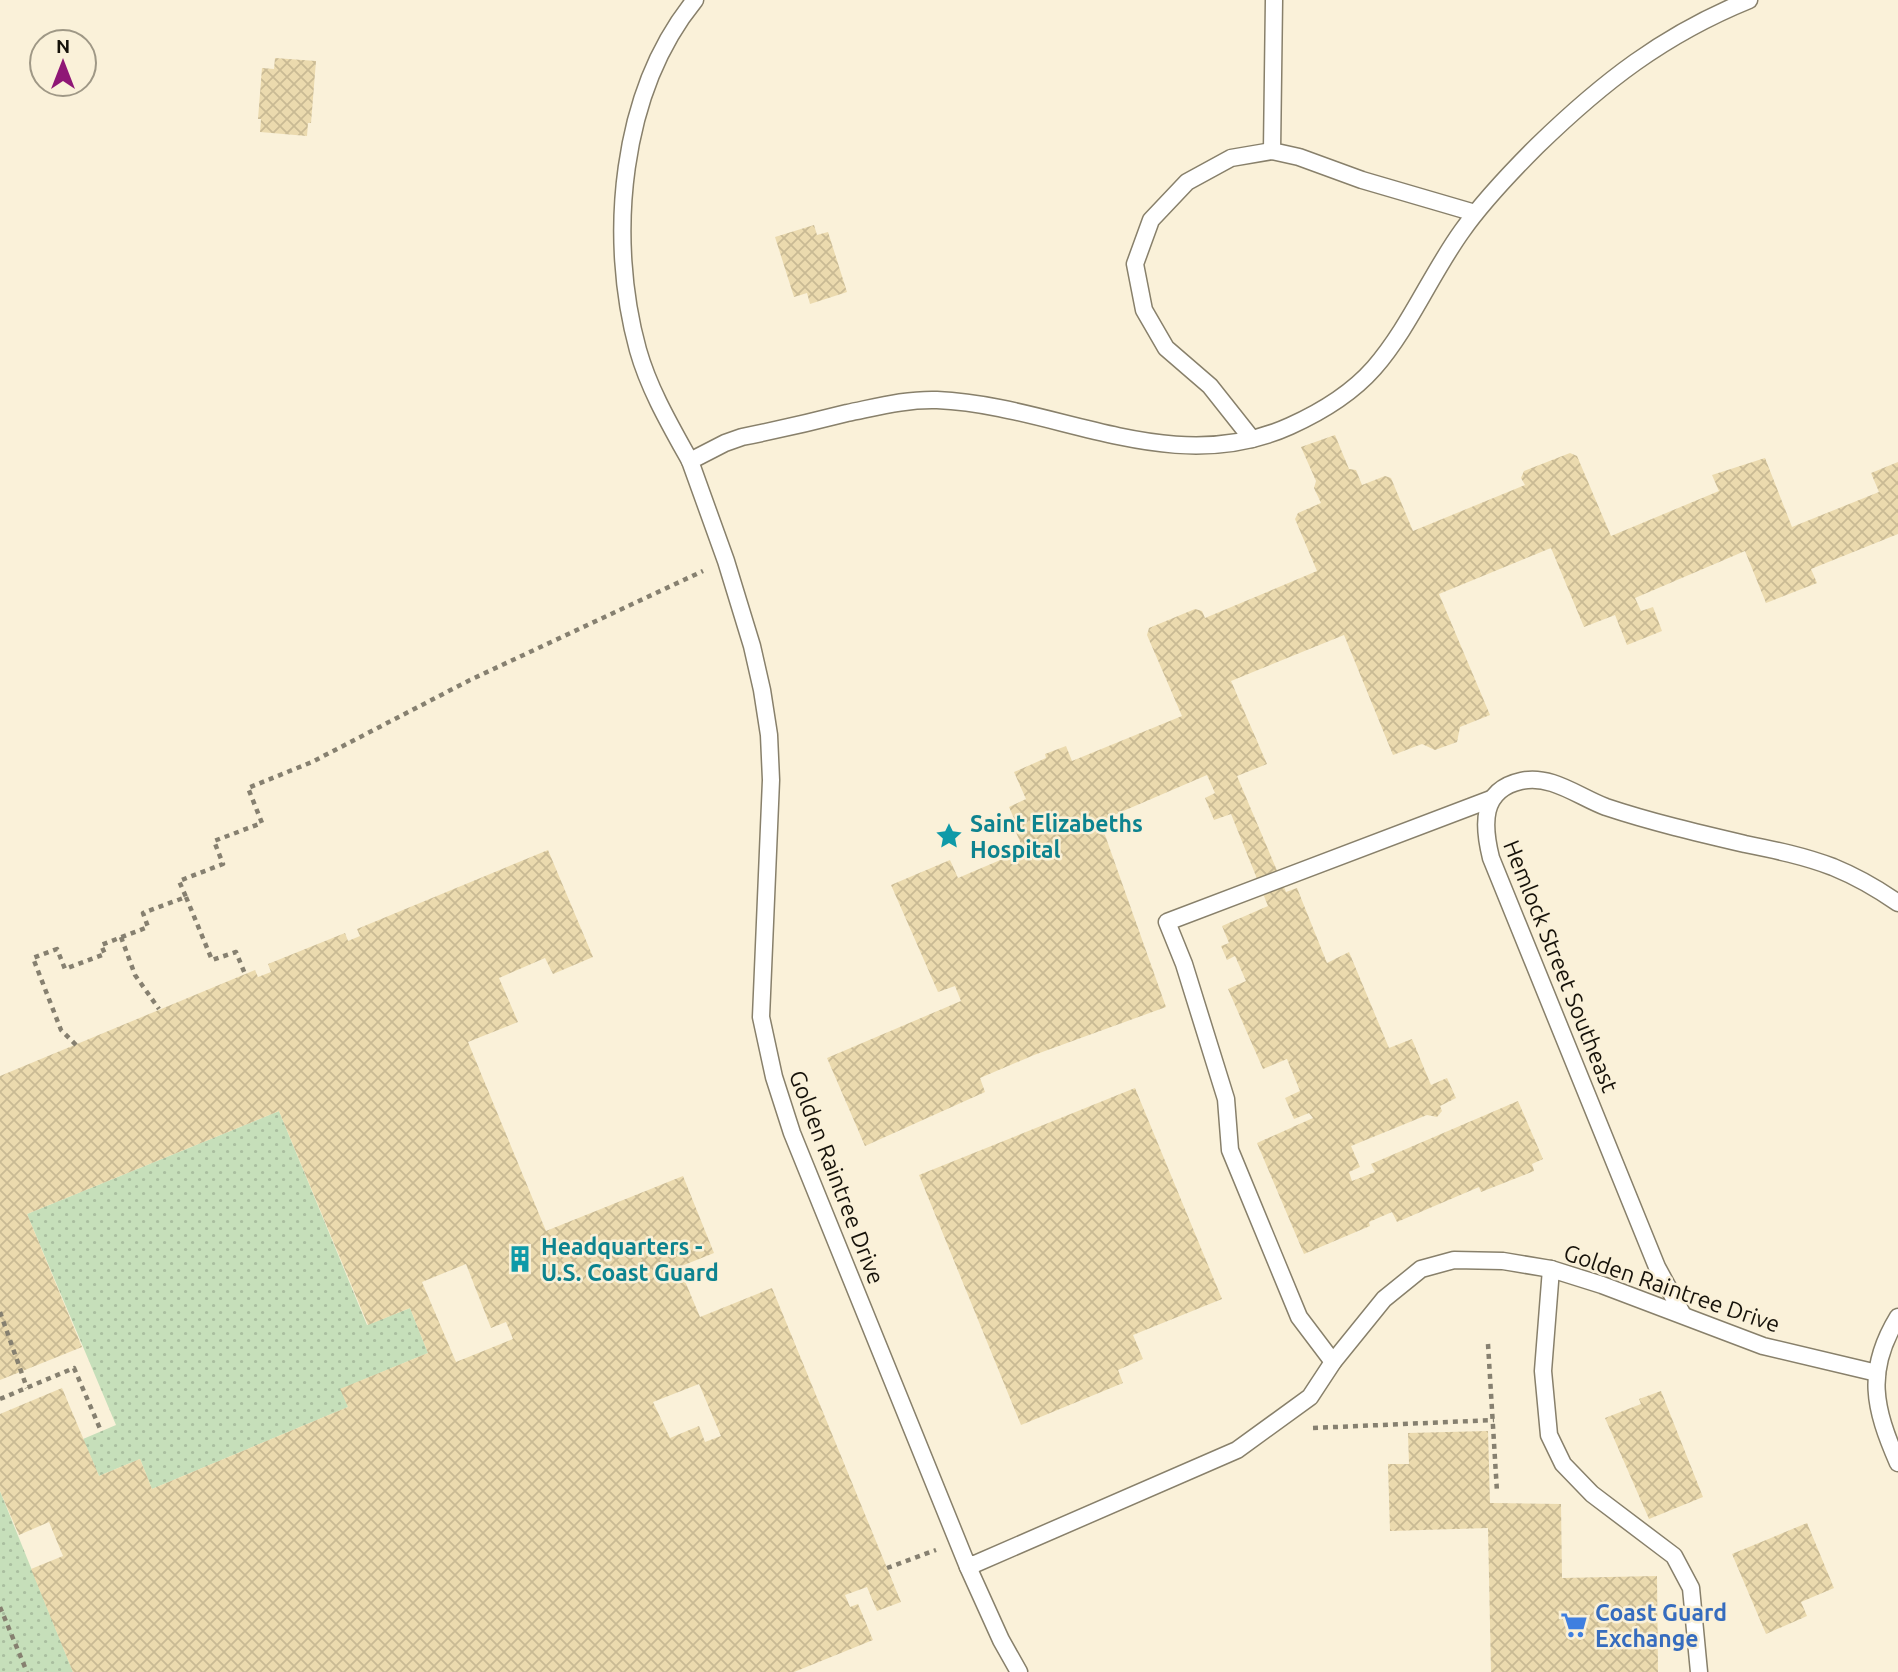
<svg xmlns="http://www.w3.org/2000/svg" width="1898" height="1672" viewBox="0 0 1898 1672" font-family="Ubuntu,sans-serif">
<defs>
<pattern id="garden-dots" width="8" height="8" patternUnits="userSpaceOnUse" patternTransform="scale(1.75)"><rect width="8" height="8" fill="#c6dfba"/><path d="M2 2h.1M6 6h.1" fill="none" stroke="#a9be9f" stroke-width="1.8" stroke-linecap="round"/></pattern>
<pattern id="building-cross-hatch" width="8" height="8" patternUnits="userSpaceOnUse" patternTransform="scale(1.75)"><rect width="8" height="8" fill="#ebdaae"/><path d="M0 0l8 8M0 8l8-8" fill="none" stroke="#c9ba94"/></pattern>
</defs>
<rect width="100%" height="100%" fill="#faf1d9"/>
<!-- garden -->
<g fill="url(#garden-dots)">
<path d="M 279,1111 L 367,1325 L 410,1308 L 428,1353 L 341,1389 L 348,1407 L 152,1489 L 140,1459 L 99,1476 L 83,1439 L 116,1425 L 27,1214 Z"/>
<path d="M 0,1491 L 73,1672 L 0,1672 Z"/>
</g>
<!-- building -->
<g fill="url(#building-cross-hatch)" fill-rule="evenodd">
<path d="M 275,58 L 316,61 L 311,123 L 308,123 L 307,136 L 260,132 L 261,119 L 258,119 L 262,68 L 274,69 Z"/>
<path d="M 814,225 L 817,235 L 828,232 L 847,292 L 810,304 L 807,293 L 794,297 L 775,237 Z"/>
<path d="M 1335,435 L 1349,469 L 1356,470 L 1362,485 L 1385,476 L 1391,478 L 1413,531 L 1525,485 L 1521,478 L 1524,471 L 1570,453 L 1577,456 L 1611,536 L 1719,491 L 1712,475 L 1765,458 L 1792,527 L 1879,492 L 1871,473 L 1898,462 L 1898,534 L 1811,569 L 1817,583 L 1766,603 L 1745,551 L 1635,598 L 1641,611 L 1653,607 L 1662,631 L 1627,645 L 1615,615 L 1584,627 L 1551,548 L 1439,594 L 1490,715 L 1460,727 L 1457,742 L 1435,750 L 1422,744 L 1393,755 L 1344,635 L 1231,681 L 1267,764 L 1237,776 L 1286,892 L 1297,888 L 1327,963 L 1349,952 L 1389,1048 L 1412,1039 L 1431,1085 L 1447,1078 L 1456,1098 L 1440,1106 L 1442,1111 L 1437,1117 L 1427,1115 L 1351,1146 L 1360,1167 L 1349,1172 L 1352,1181 L 1375,1172 L 1371,1164 L 1518,1101 L 1543,1159 L 1532,1164 L 1534,1171 L 1481,1192 L 1479,1187 L 1397,1222 L 1392,1212 L 1369,1222 L 1370,1226 L 1304,1254 L 1257,1143 L 1313,1118 L 1309,1113 L 1294,1119 L 1285,1098 L 1300,1091 L 1287,1059 L 1263,1069 L 1228,989 L 1246,981 L 1235,956 L 1227,960 L 1221,946 L 1229,943 L 1222,926 L 1268,906 L 1231,814 L 1214,820 L 1205,798 L 1215,793 L 1207,775 L 1100,821 L 1166,1007 L 1034,1055 L 980,1078 L 985,1092 L 865,1146 L 827,1058 L 961,1001 L 955,986 L 938,992 L 891,885 L 950,860 L 958,878 L 1024,850 L 1013,826 L 1017,825 L 1009,807 L 1026,799 L 1014,772 L 1046,758 L 1045,754 L 1066,746 L 1072,761 L 1182,716 L 1147,635 L 1149,628 L 1195,609 L 1202,611 L 1205,618 L 1317,571 L 1295,519 L 1298,513 L 1321,503 L 1314,488 L 1316,481 L 1301,447 Z"/>
<path d="M 548,850 L 593,957 L 553,974 L 545,958 L 499,978 L 518,1022 L 468,1042 L 546,1231 L 683,1176 L 714,1253 L 679,1267 L 700,1317 L 772,1288 L 901,1602 L 877,1611 L 867,1587 L 845,1595 L 850,1607 L 858,1604 L 873,1640 L 794,1672 L 73,1672 L 31,1569 L 63,1556 L 49,1522 L 19,1535 L 0,1491 L 0,1414 L 62,1388 L 99,1476 L 140,1459 L 152,1489 L 348,1407 L 340,1389 L 428,1353 L 410,1308 L 368,1325 L 279,1111 L 27,1214 L 82,1347 L 0,1380 L 0,1076 L 255,970 L 258,977 L 271,972 L 268,964 L 345,933 L 348,941 L 360,936 L 357,929 ZM 466,1264 L 491,1328 L 506,1322 L 513,1339 L 456,1362 L 422,1282 ZM 699,1384 L 721,1436 L 705,1442 L 699,1426 L 670,1438 L 653,1402 Z"/>
<path d="M 1135,1088 L 1222,1299 L 1133,1335 L 1143,1359 L 1118,1370 L 1123,1383 L 1021,1425 L 919,1175 Z"/>
<path d="M 1661,1391 L 1703,1497 L 1649,1519 L 1605,1418 L 1641,1404 L 1639,1399 Z"/>
<path d="M 1488,1431 L 1490,1503 L 1561,1504 L 1562,1578 L 1657,1576 L 1658,1672 L 1491,1672 L 1488,1528 L 1390,1531 L 1388,1464 L 1409,1464 L 1408,1433 Z"/>
<path d="M 1807,1523 L 1834,1588 L 1801,1602 L 1807,1616 L 1766,1634 L 1732,1554 Z"/>
</g>
<g fill="none" stroke-linecap="round" stroke-linejoin="round">
<defs>
<g id="service">
<path d="M 1274,0 L 1272,151 L 1299,157 L 1362,180 L 1475,213"/>
<path d="M 1749,0 C 1663,35 1603,82 1537,146 C 1510,173 1484,200 1462,231 C 1431,274 1409,328 1374,368 C 1352,393 1321,412 1290,426 C 1171,480 1056,405 937,400 C 906,399 877,407 847,413 C 812,422 777,430 742,437 L 725,443 L 690,461 L 726,561 L 752,646 L 762,690 L 769,735 L 771,780 L 761,1017 L 774,1077 L 792,1133 L 968,1567 L 1237,1450 L 1310,1397 L 1333,1362 L 1384,1299 L 1421,1269 L 1454,1260 L 1503,1261 L 1551,1269 L 1602,1285 L 1763,1346 L 1877,1373"/>
<path d="M 1252,439 L 1210,386 L 1166,348 L 1144,310 L 1135,264 L 1151,220 L 1187,182 L 1231,158 L 1272,151"/>
<path d="M 690,461 C 670,425 649,389 638,350 C 607,238 620,92 695,0"/>
<path d="M 1551,1269 L 1543,1371 L 1549,1435 L 1563,1464 L 1592,1494 L 1674,1556 L 1691,1588 L 1699,1672"/>
<path d="M 1683,1315 L 1657,1267 L 1491,858 C 1483,826 1480,790 1521,781 C 1551,774 1579,797 1606,807 C 1651,822 1698,833 1745,844 C 1775,850 1804,856 1833,867 C 1855,876 1878,889 1898,903"/>
<path d="M 1898,1317 C 1865,1371 1874,1408 1898,1463"/>
<path d="M 1333,1362 L 1299,1317 L 1230,1150 L 1226,1099 L 1184,964 L 1167,922 L 1491,799"/>
<path d="M 968,1567 L 1001,1640 L 1019,1672"/>
</g>
</defs>
<!-- service casing -->
<use href="#service" stroke="#88806b" stroke-width="19"/>
<!-- path -->
<g stroke="#868070" stroke-width="4.5" stroke-dasharray="5 5" stroke-linecap="butt">
<path d="M 186,897 L 212,960 L 236,952 L 245,974"/>
<path d="M 121,937 L 135,975 L 159,1009"/>
<path d="M 76,1045 L 61,1030 L 33,958 L 57,949 L 65,969 L 105,954 L 101,945 L 148,927 L 143,913 L 186,897 L 179,881 L 223,864 L 214,841 L 262,823 L 248,788 L 312,762 L 470,680 L 703,571"/>
<path d="M 0,1312 L 27,1388"/>
<path d="M 1488,1344 L 1497,1492"/>
<path d="M 0,1399 L 74,1368 L 101,1431"/>
<path d="M 1313,1428 L 1494,1420"/>
<path d="M 887,1568 L 936,1550"/>
<path d="M 0,1607 L 27,1672"/>
</g>
<!-- service -->
<use href="#service" stroke="#fff" stroke-width="16"/>
</g>
<!-- icons -->
<defs>
<symbol id="sight-bare" viewBox="-9 -9 18 18"><path d="M0-6L1.8-2.2L6-1.7L2.9 1.2L3.7 5.4L0 3.3L-3.7 5.4L-2.9 1.2L-6-1.7L-1.8-2.2Z" fill="#0f9aa8" stroke="#faf1d9" stroke-width="2.5" paint-order="stroke"/></symbol>
<symbol id="building-bare" viewBox="-9 -9 18 18"><path d="M-4-6H4V6H1V3H-1V6H-4ZM-2.5-4.3h1.7v1.8h-1.7ZM.8-4.3h1.7v1.8H.8ZM-2.5-1h1.7V.8h-1.7ZM.8-1h1.7V.8H.8Z" fill="#0f9aa8" stroke="#faf1d9" stroke-width="2.5" paint-order="stroke"/></symbol>
<symbol id="supermarket-bare" viewBox="-9 -9 18 18"><path d="M-6-5.5h2.5l.6 2H6L4.5 2H-2.5L-4.4-4H-6ZM-1.5 3.2a1.3 1.3 0 1 0 .1 0ZM3 3.2a1.3 1.3 0 1 0 .1 0Z" fill="#3f7fe0" stroke="#faf1d9" stroke-width="2.5" paint-order="stroke"/></symbol>
</defs>
<g fill-rule="evenodd">
<use href="#sight-bare" x="930" y="817" width="38" height="38"/>
<use href="#building-bare" x="501" y="1240" width="38" height="38"/>
<use href="#supermarket-bare" x="1555" y="1606" width="38" height="38"/>
</g>
<g text-anchor="middle" dominant-baseline="central" stroke-width="5" stroke-linejoin="round" paint-order="stroke">
<!-- culture labels -->
<g font-size="23" font-weight="bold" fill="#0d838f" stroke="#faf1d9" text-anchor="start">
<text x="970" y="823">Saint Elizabeths<tspan x="970" dy="26">Hospital</tspan></text>
<text x="541" y="1246">Headquarters -<tspan x="541" dy="26">U.S. Coast Guard</tspan></text>
</g>
<!-- street labels -->
<g font-size="23" fill="#16120a" stroke="#faf1d9">
<text transform="translate(1561 966) rotate(68)">Hemlock Street Southeast</text>
<text transform="translate(837 1177) rotate(69)">Golden Raintree Drive</text>
<text transform="translate(1672 1288) rotate(19)">Golden Raintree Drive</text>
</g>
<!-- shop labels -->
<g font-size="23" font-weight="bold" fill="#366cbe" stroke="#faf1d9" text-anchor="start">
<text x="1595" y="1612">Coast Guard<tspan x="1595" dy="26">Exchange</tspan></text>
</g>
</g>
<!-- north arrow -->
<g transform="translate(63 63)"><circle r="33" fill="#faf1d9" stroke="#9f9886" stroke-width="2"/>
<path d="M0-5L12 26L0 18L-12 26Z" fill="#8f1776"/>
<text y="-10" font-size="19" font-weight="bold" text-anchor="middle" fill="#16120a">N</text>
</g>
</svg>
